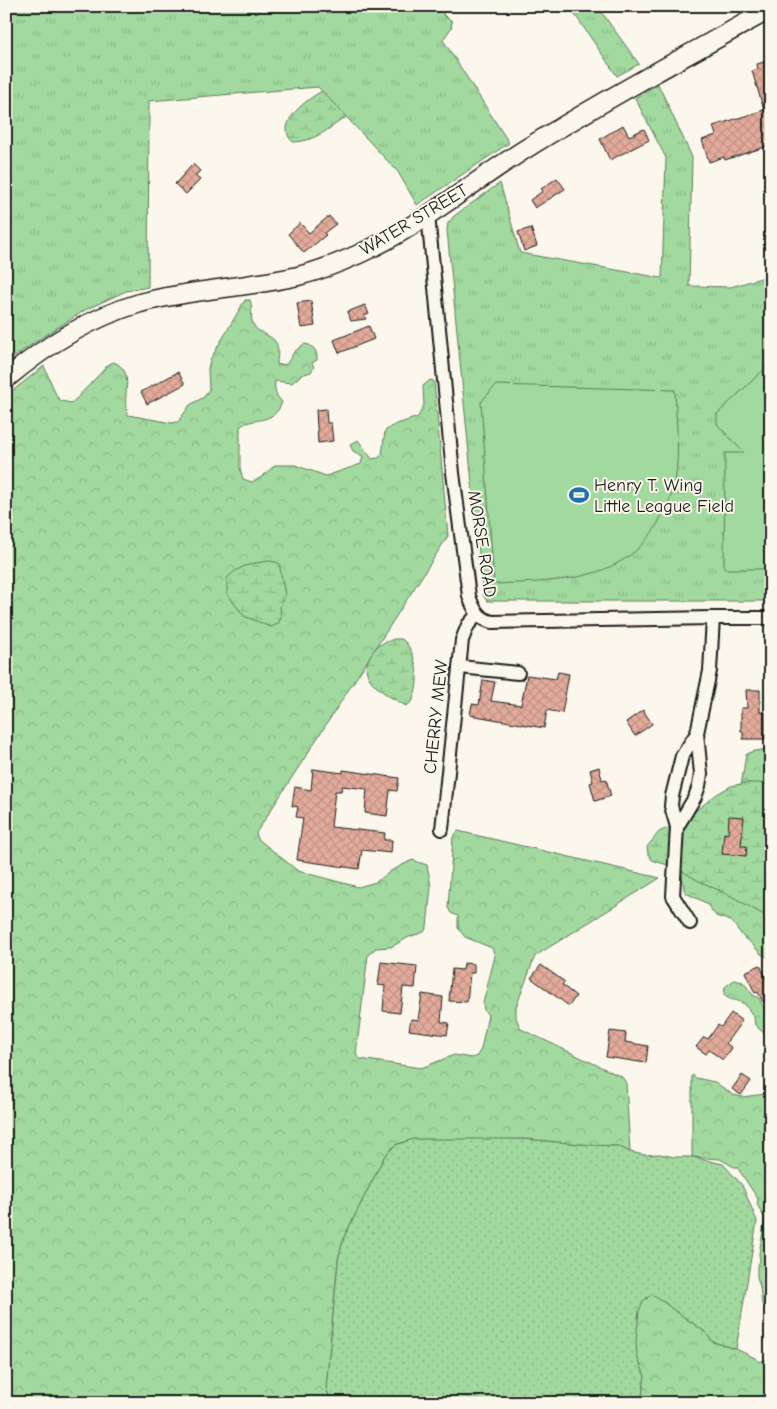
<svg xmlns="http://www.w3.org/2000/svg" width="777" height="1409" viewBox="0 0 777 1409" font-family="'Comic Neue',sans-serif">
<defs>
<pattern id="grass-dots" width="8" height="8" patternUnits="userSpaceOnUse" patternTransform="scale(1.25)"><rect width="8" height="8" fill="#a1d99e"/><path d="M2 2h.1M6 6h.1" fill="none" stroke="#8aba88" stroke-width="1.8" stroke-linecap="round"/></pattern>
<pattern id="forest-crowns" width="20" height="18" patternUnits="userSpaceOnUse" patternTransform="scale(1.25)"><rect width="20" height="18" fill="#a1d99e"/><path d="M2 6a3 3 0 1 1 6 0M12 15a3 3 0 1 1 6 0" fill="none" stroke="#8aba88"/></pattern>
<pattern id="wetland-marsh" width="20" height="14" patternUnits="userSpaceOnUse" patternTransform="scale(1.25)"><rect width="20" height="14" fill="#a1d99e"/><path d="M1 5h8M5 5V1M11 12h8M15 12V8" fill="none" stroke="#8aba88"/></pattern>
<pattern id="park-tufts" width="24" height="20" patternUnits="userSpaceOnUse" patternTransform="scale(1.25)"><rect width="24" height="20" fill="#a1d99e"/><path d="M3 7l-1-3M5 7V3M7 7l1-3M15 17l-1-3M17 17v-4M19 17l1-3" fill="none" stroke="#8aba88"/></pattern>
<pattern id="building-cross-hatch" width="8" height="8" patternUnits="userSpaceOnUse" patternTransform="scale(1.25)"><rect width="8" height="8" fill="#e3ab9b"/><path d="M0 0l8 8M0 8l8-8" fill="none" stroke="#c29385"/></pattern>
</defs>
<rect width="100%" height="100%" fill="#fbf7ec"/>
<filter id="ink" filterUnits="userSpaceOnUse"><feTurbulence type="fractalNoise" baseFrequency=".02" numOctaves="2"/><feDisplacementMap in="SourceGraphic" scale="10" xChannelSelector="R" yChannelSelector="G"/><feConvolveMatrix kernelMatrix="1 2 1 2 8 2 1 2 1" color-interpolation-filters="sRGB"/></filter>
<g filter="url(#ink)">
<!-- grass -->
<path fill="url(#grass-dots)" stroke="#5e7a5d" d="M 482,1138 L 525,1139 L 592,1145 L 618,1146 L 630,1152 L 645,1155 L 660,1154 L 674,1157 L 692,1157 L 723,1164 L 742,1185 L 757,1221 L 736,1349 L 713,1342 L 705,1332 L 671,1308 L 662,1300 L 637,1356 L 645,1376 L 641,1403 L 331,1403 L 326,1388 L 338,1260 L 344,1237 L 384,1157 L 395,1145 L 413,1139 Z"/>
<!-- forest -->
<g fill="url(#forest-crowns)" stroke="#5e7a5d">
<path d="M 245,300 L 250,300 C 253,308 250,317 253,324 C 258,336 276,333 278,349 C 278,354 277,359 277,365 L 287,364 L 294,352 L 304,344 C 313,344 318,352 317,360 L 312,363 L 314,367 L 311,372 L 301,375 L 292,383 L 275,381 C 274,390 276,396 282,402 C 274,426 252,416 240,427 L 240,468 L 243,479 L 252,482 L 262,477 L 275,465 L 295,465 L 326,476 L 361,464 L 363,456 L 353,451 L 350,445 L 358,440 L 372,459 L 378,458 L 382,455 L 385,431 L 394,425 L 418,417 L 424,405 L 423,386 L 430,380 L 434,381 L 448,536 L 256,833 L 258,839 L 298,871 L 358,887 L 376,882 L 391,871 L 412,860 L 427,865 L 431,886 L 427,927 L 424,932 L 409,937 L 391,947 L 376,948 L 368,955 L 356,1054 L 360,1059 L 421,1068 L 454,1055 L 471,1058 L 477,1056 L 481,1049 L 488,1015 L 484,1010 L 483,1003 L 495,956 L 492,948 L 465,937 L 458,928 L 458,916 L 451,913 L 448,908 L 453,837 L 458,831 L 660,878 L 535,956 L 516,1007 L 516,1018 L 521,1029 L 622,1077 L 626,1083 L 630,1152 L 618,1146 L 592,1145 L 525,1139 L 413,1139 L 395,1145 L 384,1157 L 344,1237 L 338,1259 L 326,1388 L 331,1403 L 6,1403 L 6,396 L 44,366 L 57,397 L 61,401 L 71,403 L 76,399 L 109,364 L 114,362 C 137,373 120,395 128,415 L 172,423 L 178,422 L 190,405 L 204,397 L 209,389 L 208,369 L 210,360 Z"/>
<path d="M 771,746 L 771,796 L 741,786 L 746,755 C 753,749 764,752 771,746 Z"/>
<path d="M 771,847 L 771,959 L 761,954 L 749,941 L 745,939 L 731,921 L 716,916 L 706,903 L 686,893 L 684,889 L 681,867 Z"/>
<path d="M 734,980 L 743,982 L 753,995 L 759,998 L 762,1005 L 771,1013 L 771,1040 L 755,1025 L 754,1017 L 744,1003 L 742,1003 C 736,999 730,1001 724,995 L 725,987 Z"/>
<path d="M 692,1075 L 696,1078 L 715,1082 L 733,1095 L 742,1097 L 766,1094 L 771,1085 L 771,1308 L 762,1305 L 760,1287 L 757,1277 L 757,1266 L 760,1261 L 759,1254 L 765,1219 L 757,1204 L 758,1199 L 737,1167 L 734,1167 L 720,1159 L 692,1157 Z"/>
<path d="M 651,1295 L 656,1296 L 671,1308 L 705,1332 L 713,1342 L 736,1349 L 757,1359 L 759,1362 L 771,1358 L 771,1403 L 641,1403 L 645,1376 L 637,1356 L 636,1342 L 639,1311 L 643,1301 Z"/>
</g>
<!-- wetland -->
<g fill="url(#wetland-marsh)" stroke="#5e7a5d">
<path d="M 440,6 L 444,16 L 452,21 L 451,28 L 361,111 C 355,113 348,116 343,119 C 327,130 313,142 293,142 C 291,140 289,138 288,135 C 281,117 312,96 324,90 Z"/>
<path d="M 270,561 L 279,563 L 285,595 L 280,607 L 281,618 L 278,624 L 271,627 L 244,616 L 227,594 L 227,578 C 240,565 253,563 270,561 Z"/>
<path d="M 394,639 L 402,639 C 413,648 418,668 417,682 C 417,689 414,696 412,702 L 406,706 C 388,696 355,679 370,656 C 377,644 381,644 394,639 Z"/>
<path d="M 745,783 L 762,783 L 771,786 L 771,919 L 731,896 L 699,881 L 677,868 L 652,860 L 648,853 L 647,847 L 659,832 L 683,821 L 717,794 L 731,786 Z"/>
</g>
<!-- park -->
<g fill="url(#park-tufts)" stroke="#5e7a5d">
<path d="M 6,6 L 440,6 L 444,16 L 452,21 L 451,28 L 443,40 L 509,143 L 417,205 L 398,172 L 318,87 L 149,101 L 148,287 L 126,291 L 85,310 L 35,342 L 6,363 Z"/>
<path d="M 569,6 L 597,6 L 639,64 L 617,76 Z"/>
<path d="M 658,84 L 692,157 L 689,286 L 731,287 L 771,275 L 771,601 L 487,601 L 483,595 L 447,230 L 448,223 L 454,216 L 500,183 L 520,253 L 662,278 L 666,158 L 635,98 Z"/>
</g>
<!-- garden -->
<g fill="#a1d99e" stroke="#5e7a5d">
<path d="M 771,363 L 771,569 L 724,569 L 725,453 L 744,453 L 717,424 L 717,414 Z"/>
<path d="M 496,385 L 675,390 C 676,420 680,452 675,482 C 673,494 667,506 661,517 C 629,583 558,581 494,584 L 481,402 Z"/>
</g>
<!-- building -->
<g fill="url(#building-cross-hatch)" stroke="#1c1c1c">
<path d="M 771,60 L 771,145 L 725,160 L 724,157 L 709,162 L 702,140 L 716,135 L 713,126 L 764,110 L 752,71 L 758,69 L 757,64 Z"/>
<path d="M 623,125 L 629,136 L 644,129 L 649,140 L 610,160 L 600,139 Z"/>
<path d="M 193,164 L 200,171 L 195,176 L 200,180 L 186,194 L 175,184 Z"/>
<path d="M 557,178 L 565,189 L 535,208 L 530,200 L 543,191 L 541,189 Z"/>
<path d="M 329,216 L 336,224 L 324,233 L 326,235 L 304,253 L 288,234 L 300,223 L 309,233 Z"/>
<path d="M 531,228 L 537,246 L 524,251 L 518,232 Z"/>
<path d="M 311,301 L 315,326 L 301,328 L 297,303 Z"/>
<path d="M 365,305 L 369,314 L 364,316 L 366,319 L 351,321 L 347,312 Z"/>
<path d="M 369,326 L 374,339 L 339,353 L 334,340 Z"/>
<path d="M 178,372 L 185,384 L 147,404 L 141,392 Z"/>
<path d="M 326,409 L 327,423 L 331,423 L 333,441 L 318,443 L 316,410 Z"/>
<path d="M 558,672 L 569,674 L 562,713 L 547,710 L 544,728 L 470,715 L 472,704 L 479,705 L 483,680 L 495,682 L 491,701 L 521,705 L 527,675 L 556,679 Z"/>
<path d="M 746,690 L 760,690 L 760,712 L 765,712 L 765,739 L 743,739 L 743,731 L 741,731 L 741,708 L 747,708 Z"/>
<path d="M 643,710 L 652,724 L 635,736 L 626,722 Z"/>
<path d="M 599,767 L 602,780 L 606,779 L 611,796 L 595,801 L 590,783 L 593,782 L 590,770 Z"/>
<path d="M 313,769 L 343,773 L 343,770 L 399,778 L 397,791 L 390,790 L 387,816 L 365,813 L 367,789 L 342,786 L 341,791 L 335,791 L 331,827 L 385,833 L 384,840 L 392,840 L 391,853 L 362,850 L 359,869 L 297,860 L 303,818 L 296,817 L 298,807 L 292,806 L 295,787 L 311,790 Z"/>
<path d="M 729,816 L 744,817 L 741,846 L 747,846 L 746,856 L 722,854 L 724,833 L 728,834 Z"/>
<path d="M 381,962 L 417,966 L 415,988 L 403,987 L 400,1013 L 383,1011 L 385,986 L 378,985 Z"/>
<path d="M 464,963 L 474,964 L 474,973 L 470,973 L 467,1002 L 449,1001 L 452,969 L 463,970 Z"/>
<path d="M 541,965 L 565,982 L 562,985 L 576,996 L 569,1006 L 531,978 Z"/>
<path d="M 760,965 L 771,989 L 771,999 L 763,1002 L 758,992 L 755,993 L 745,972 Z"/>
<path d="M 422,994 L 443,997 L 441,1022 L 449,1023 L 447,1035 L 409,1030 L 411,1019 L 418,1020 Z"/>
<path d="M 731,1013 L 742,1021 L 726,1043 L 732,1048 L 723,1060 L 709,1050 L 706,1054 L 696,1047 L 704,1037 L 708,1039 L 718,1025 L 721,1027 Z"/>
<path d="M 610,1031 L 626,1033 L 625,1042 L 648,1046 L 646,1063 L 606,1057 Z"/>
<path d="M 742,1075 L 751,1081 L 741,1095 L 732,1089 Z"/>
</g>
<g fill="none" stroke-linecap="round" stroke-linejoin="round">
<defs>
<g id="street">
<path d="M 428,215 L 453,473 L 469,596 C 473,608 479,620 493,622 L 713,618 L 771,618"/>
<path d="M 460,667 L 518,673"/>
<path d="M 677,827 L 671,806 L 672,796 L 682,756 L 697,733"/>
<path d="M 442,829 L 462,640 L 468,625 L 478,614"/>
<path d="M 690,923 L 673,896 L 677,827 L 695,797 L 699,786 L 701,774 L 697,733 L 710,671 L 713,618"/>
</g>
<path id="secondary" d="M 6,379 C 46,345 89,318 140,303 C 192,289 246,288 298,276 C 319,271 339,263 359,254 C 419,227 471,183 527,148 C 606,99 689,54 771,9"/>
</defs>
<!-- street casing -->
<use href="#street" stroke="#1c1c1c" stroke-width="16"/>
<!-- secondary casing -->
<use href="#secondary" stroke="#1c1c1c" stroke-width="21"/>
<!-- street -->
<use href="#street" stroke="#fbf7ec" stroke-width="12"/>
<!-- secondary -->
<use href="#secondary" stroke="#fbf7ec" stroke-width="18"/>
</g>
</g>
<!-- icons -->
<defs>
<symbol id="stadium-bare" viewBox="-9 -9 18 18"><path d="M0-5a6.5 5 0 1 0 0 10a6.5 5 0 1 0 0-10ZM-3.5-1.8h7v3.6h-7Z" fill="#1f6fb2" stroke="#fbf7ec" stroke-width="2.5" paint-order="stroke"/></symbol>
</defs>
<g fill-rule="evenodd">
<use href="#stadium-bare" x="565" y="481" width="28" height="28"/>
</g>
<g text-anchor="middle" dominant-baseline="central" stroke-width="4" stroke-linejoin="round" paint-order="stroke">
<!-- street labels -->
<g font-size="18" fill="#1c1c1c" stroke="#fbf7ec">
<text transform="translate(414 220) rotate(-31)">WATER STREET</text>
<text transform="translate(482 544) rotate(81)">MORSE ROAD</text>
<text transform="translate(436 717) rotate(-84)">CHERRY MEW</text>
</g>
<!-- poi labels -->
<g font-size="18" fill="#1c1c1c" stroke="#fbf7ec" text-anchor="start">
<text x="594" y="485">Henry T. Wing<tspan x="594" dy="21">Little League Field</tspan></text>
</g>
</g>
<!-- margin -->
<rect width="777" height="1409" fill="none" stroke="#fbf7ec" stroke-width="25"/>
<rect x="12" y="12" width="752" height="1384" fill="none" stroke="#1c1c1c" stroke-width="2" filter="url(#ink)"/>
</svg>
